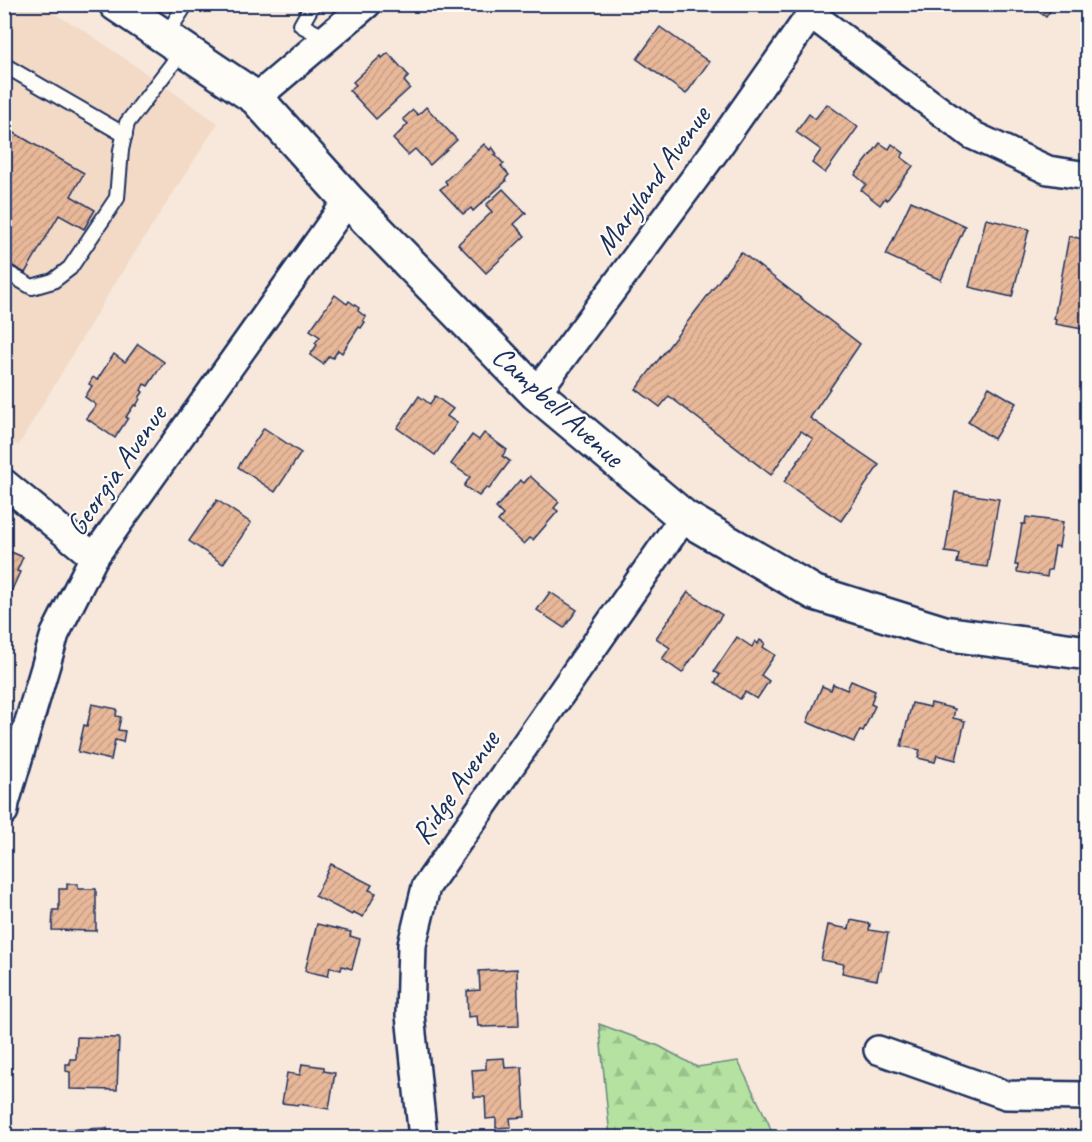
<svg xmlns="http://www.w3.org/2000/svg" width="1092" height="1142" viewBox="0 0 1092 1142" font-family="Caveat,sans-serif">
<defs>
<pattern id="forest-firs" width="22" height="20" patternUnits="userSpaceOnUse" patternTransform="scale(1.5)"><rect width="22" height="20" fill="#b5e2a0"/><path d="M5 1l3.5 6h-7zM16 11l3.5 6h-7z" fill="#9bc28c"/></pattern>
<pattern id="building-hatch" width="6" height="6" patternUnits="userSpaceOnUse" patternTransform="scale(1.5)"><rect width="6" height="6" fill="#e8b899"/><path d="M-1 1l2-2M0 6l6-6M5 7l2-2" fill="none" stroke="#c69e86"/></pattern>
</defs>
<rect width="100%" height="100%" fill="#f7e8db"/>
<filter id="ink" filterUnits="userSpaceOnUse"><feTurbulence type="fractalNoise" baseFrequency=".0167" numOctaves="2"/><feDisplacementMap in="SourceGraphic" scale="12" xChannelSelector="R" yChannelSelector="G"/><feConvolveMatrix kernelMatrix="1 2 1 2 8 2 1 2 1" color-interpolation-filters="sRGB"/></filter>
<g filter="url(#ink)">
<!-- built -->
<path fill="#f2dac7" d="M 4,5 L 38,5 L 85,31 L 218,123 L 109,293 L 18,446 L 4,437 Z"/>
<!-- forest -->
<path fill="url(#forest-firs)" stroke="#68887f" stroke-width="1.5" d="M 599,1024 L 659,1046 L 697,1067 L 738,1061 L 769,1124 L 773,1137 L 610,1137 Z"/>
<!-- building -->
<g fill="url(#building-hatch)" stroke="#1b2f5e" stroke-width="1.5">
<path d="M 1028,4 L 1055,4 L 1046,17 Z"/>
<path d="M 660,27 L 709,62 L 686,94 L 637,59 Z"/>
<path d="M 388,53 L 409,76 L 404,81 L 410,88 L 376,119 L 349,90 L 356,85 L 353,82 L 381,56 L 382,58 Z"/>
<path d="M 827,104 L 858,127 L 825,173 L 812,163 L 821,150 L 796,132 L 809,114 L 815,119 Z"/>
<path d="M 426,107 L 457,140 L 430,165 L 415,149 L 408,155 L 393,139 L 408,124 L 403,119 L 413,110 L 418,115 Z"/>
<path d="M 4,127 L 84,173 L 71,196 L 95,210 L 84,229 L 59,215 L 25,273 L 4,261 Z"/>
<path d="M 880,143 L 889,149 L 892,144 L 904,153 L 901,157 L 913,166 L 887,200 L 885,198 L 880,205 L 861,190 L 866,184 L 855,175 Z"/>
<path d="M 484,144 L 490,150 L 492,147 L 497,154 L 495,155 L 504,164 L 501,166 L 509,175 L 505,179 L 506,181 L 473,211 L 471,208 L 463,214 L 440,189 L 447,184 L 445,181 Z"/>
<path d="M 503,189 L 526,213 L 514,224 L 525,236 L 486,273 L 458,244 L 492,212 L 486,205 Z"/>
<path d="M 911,201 L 965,226 L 941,280 L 886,255 Z"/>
<path d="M 986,219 L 1029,229 L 1012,297 L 969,287 Z"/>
<path d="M 1069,236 L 1088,240 L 1088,330 L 1055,324 L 1056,319 L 1054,319 Z"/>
<path d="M 741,252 L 860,344 L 810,418 L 879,465 L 841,521 L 784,482 L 813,439 L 801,431 L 771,475 L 669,396 L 660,407 L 636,389 Z"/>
<path d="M 335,295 L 347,304 L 349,301 L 359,308 L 358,311 L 366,317 L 363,320 L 365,322 L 361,328 L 359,327 L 342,353 L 338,350 L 333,358 L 329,356 L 323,364 L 310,355 L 317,345 L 315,343 L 320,337 L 310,330 Z"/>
<path d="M 138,344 L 164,362 L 148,386 L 144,384 L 141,390 L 143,392 L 139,398 L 140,399 L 136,406 L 134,405 L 126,417 L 128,418 L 115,438 L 86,418 L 96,405 L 85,397 L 92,386 L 89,384 L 93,377 L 97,380 L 114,354 L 125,362 Z"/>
<path d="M 989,387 L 1016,403 L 994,439 L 968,422 Z"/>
<path d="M 419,396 L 430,404 L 435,396 L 453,409 L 447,416 L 457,423 L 435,455 L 397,428 Z"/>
<path d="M 264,428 L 301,453 L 275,492 L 238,467 Z"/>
<path d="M 484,433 L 507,450 L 502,456 L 510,461 L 489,489 L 486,488 L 479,496 L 464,486 L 470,477 L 451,464 L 472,435 L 479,440 Z"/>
<path d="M 530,476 L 559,502 L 554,508 L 558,511 L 533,540 L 530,538 L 524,544 L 498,521 L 503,515 L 496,508 L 520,480 L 524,483 Z"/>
<path d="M 955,492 L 999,499 L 987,567 L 957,563 L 959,554 L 945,552 Z"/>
<path d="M 217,500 L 251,523 L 223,564 L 189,541 Z"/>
<path d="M 1026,517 L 1063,522 L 1059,547 L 1055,546 L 1051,570 L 1048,570 L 1047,577 L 1017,572 L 1018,565 L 1015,565 L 1022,524 L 1025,524 Z"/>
<path d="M 4,549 L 23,557 L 17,571 L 20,572 L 4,607 Z"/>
<path d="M 550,592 L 577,610 L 564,628 L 537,610 Z"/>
<path d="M 688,592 L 722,615 L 682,673 L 662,659 L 670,648 L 656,638 Z"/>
<path d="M 737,637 L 752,647 L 755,641 L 758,644 L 760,640 L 765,643 L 763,647 L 775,655 L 761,675 L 769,681 L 757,699 L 745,692 L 740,699 L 715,682 L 720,675 L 714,671 Z"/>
<path d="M 851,681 L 875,691 L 871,704 L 875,706 L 863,731 L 860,730 L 854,742 L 807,722 L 822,686 L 831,690 L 833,684 L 847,690 Z"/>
<path d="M 912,703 L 930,707 L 931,703 L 955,709 L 953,718 L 965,721 L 956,760 L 937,755 L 935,762 L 918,758 L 920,750 L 901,746 Z"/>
<path d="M 92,704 L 117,709 L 116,716 L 121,717 L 118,730 L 125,731 L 123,742 L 115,740 L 111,760 L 78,752 L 84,725 L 87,726 Z"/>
<path d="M 331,864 L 372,885 L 369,890 L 376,893 L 363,917 L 353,912 L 352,915 L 315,896 Z"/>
<path d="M 67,884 L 78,884 L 78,889 L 96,889 L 96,931 L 52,930 L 53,910 L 59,910 L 59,889 L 67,889 Z"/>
<path d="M 851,920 L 870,924 L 869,930 L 888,933 L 881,970 L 879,970 L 877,980 L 842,973 L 844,964 L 821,960 L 828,925 L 849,929 Z"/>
<path d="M 317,924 L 351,932 L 350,936 L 360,939 L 352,969 L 342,966 L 341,970 L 330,967 L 328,976 L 305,971 Z"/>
<path d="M 517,969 L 519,1026 L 482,1027 L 482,1026 L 478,1026 L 477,1016 L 468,1017 L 467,991 L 480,990 L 479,971 Z"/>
<path d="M 77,1037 L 119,1038 L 117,1090 L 70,1089 L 70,1072 L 66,1071 L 66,1064 L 70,1064 L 70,1059 L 76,1059 Z"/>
<path d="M 504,1058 L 505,1068 L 522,1067 L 525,1117 L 510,1118 L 511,1127 L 496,1128 L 496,1118 L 486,1119 L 485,1097 L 474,1097 L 472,1070 L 486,1069 L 486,1059 Z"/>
<path d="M 302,1064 L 324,1067 L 324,1071 L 335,1073 L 329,1109 L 298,1104 L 298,1105 L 282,1103 L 287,1073 L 300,1075 Z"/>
<path d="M 107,1128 L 107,1138 L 59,1138 L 59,1130 Z"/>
<path d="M 924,1132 L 925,1138 L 906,1138 L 906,1135 Z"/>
</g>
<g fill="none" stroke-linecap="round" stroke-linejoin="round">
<defs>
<g id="lane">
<path d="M 313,4 L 301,25 L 327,39"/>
<path d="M 165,37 L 186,4"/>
<path d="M 4,65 L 125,135"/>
<path d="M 4,271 L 32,287 L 53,281 L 70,268 L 117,198 L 121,150 L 127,123 L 183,50"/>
</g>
<g id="street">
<path d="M 811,14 L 972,135 L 1048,170 L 1088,176"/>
<path d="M 256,98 L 367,4"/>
<path d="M 536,393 L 715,151 L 818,4"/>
<path d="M 4,483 L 94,557"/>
<path d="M 4,811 L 5,803 L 55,634 L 94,557 L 348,200"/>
<path d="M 878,1050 L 1006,1095 L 1088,1096"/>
<path d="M 423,1138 L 410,1015 L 412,945 L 426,887 L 684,517"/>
</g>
<path id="primary" d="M 116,4 L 256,98 L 348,200 L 536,393 L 684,517 L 815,593 L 944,633 L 1088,653"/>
</defs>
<!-- lane casing -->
<use href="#lane" stroke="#1b2f5e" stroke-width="18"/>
<!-- street casing -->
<use href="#street" stroke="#1b2f5e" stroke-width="32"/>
<!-- primary casing -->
<use href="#primary" stroke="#1b2f5e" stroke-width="38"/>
<!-- lane -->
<use href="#lane" stroke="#fdfcf7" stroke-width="14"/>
<!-- street -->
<use href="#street" stroke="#fdfcf7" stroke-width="27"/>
<!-- primary -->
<use href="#primary" stroke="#fdfcf7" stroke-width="33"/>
</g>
</g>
<g text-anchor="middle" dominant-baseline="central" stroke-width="4.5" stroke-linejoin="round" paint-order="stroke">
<!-- street labels -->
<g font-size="30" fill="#1b2f5e" stroke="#fdfcf7">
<text transform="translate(652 180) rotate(-54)">Maryland Avenue</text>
<text transform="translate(558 406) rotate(42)">Campbell Avenue</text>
<text transform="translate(116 470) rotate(-55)">Georgia Avenue</text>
<text transform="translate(455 787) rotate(-55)">Ridge Avenue</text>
</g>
</g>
<!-- margin -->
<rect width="1092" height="1142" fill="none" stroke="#fdfcf7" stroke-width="24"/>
<rect x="12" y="12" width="1068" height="1118" fill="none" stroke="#1b2f5e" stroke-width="2" filter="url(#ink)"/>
</svg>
